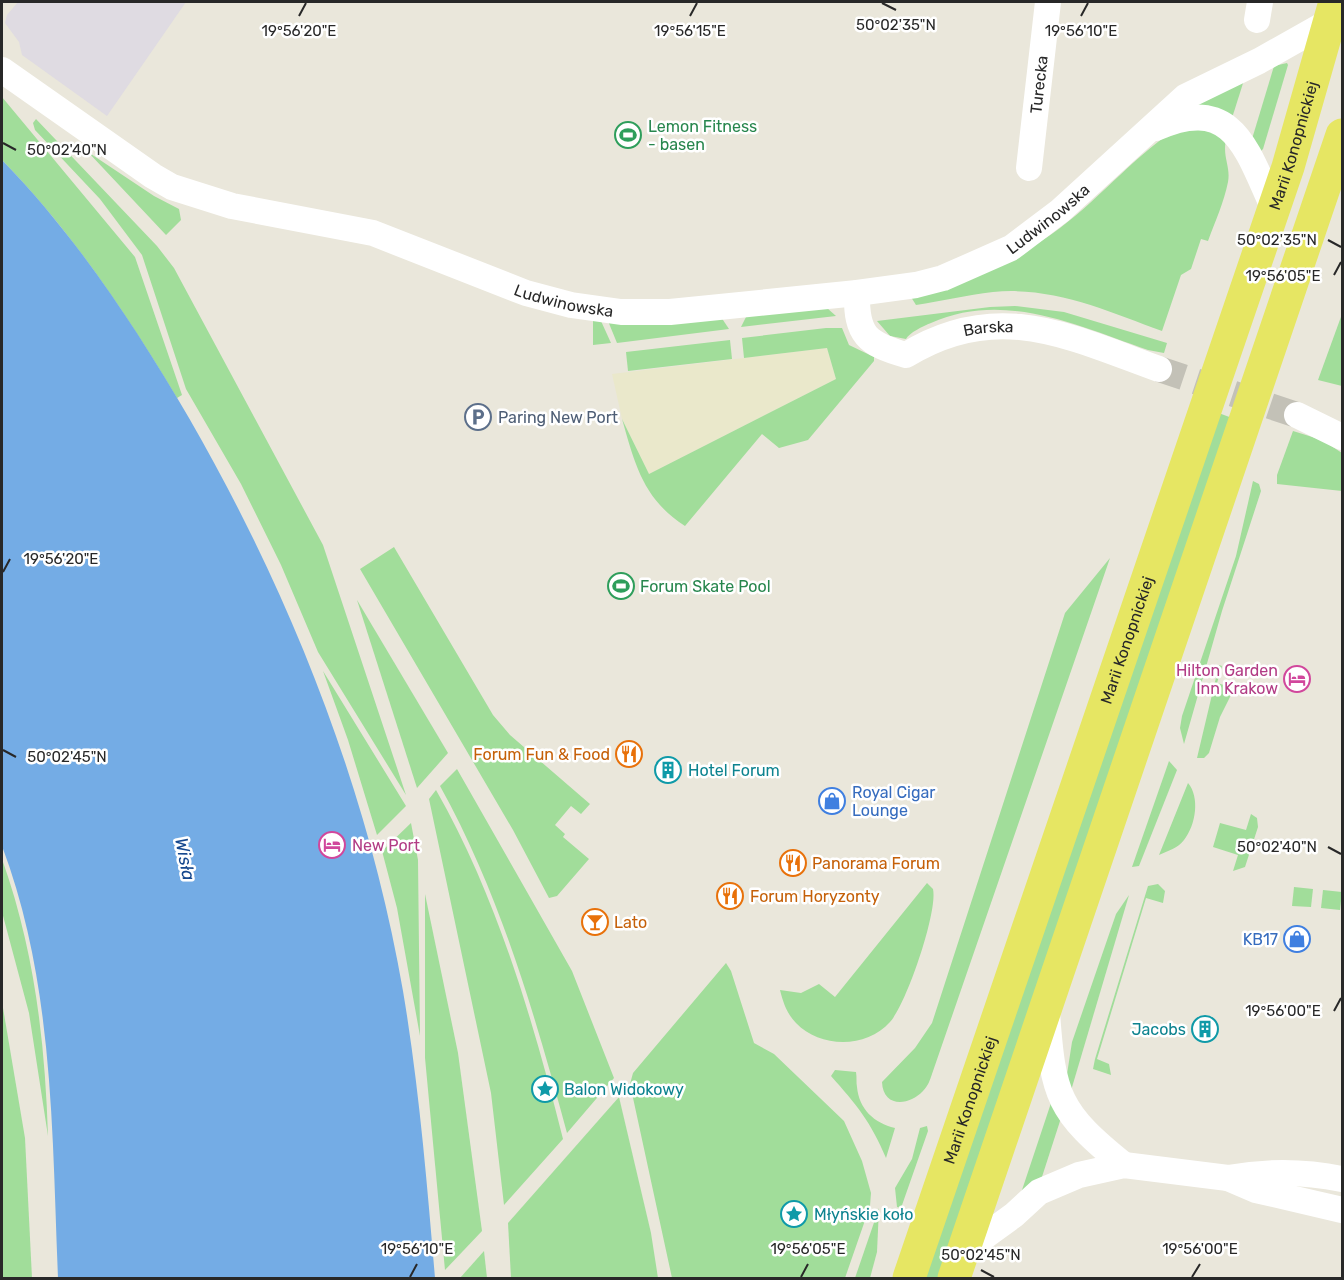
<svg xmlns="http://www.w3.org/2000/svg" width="1344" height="1280" viewBox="0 0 1344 1280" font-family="Rubik,sans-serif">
<rect width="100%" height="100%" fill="#eae7db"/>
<!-- industrial -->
<path fill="#dfdbe2" d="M 18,2 L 186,2 L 107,116 L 22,55 L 19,42 L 5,23 L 7,15 Z"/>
<!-- education -->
<path fill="#eae8cb" d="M 827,348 L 836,379 L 649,474 L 622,419 L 612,374 Z"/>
<!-- green -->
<g fill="#a1dd9a">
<path d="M 1287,63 L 1288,65 L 1263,149 L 1260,152 L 1252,139 L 1274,66 Z"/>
<path d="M 1245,77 L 1232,118 L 1191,105 Z"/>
<path d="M 2,97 L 135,257 L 182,395 L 177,398 C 126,313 71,231 2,160 Z"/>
<path d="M 36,119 L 157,246 L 174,268 L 323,545 L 406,795 L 318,652 L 281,565 L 241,484 L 186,389 L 142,255 L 100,199 L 35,130 L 33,123 Z"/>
<path d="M 1183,125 L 1227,136 C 1221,156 1231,165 1228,182 C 1224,202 1215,222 1208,241 L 1201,239 L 1191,269 L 1181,275 L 1162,331 C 1108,311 1053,286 993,292 C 967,295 941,301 916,305 L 911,297 C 960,277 1017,261 1060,228 C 1103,196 1137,152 1183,125 Z"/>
<path d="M 88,152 L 154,196 L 179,209 L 181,220 L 166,235 Z"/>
<path d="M 1015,306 L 1064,312 L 1167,343 L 1164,353 L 1148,350 C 1079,326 1004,290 931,323 C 923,326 909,333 906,339 L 890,336 L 877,321 L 990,307 Z"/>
<path d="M 827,308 L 836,316 L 741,327 L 747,315 Z"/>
<path d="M 1342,314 L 1342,386 L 1318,380 Z"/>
<path d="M 721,317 L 729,329 L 617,343 L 608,321 Z"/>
<path d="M 593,320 L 601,321 L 611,343 L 593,345 Z"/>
<path d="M 826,328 L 842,328 L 849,345 L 874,357 L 874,361 L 808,440 L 779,448 L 762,434 L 685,526 C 643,499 635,464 622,419 L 649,474 L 836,379 L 827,348 L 744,358 L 742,338 Z"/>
<path d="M 730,340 L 732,359 L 628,371 L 626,352 Z"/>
<path d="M 1216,412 L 1232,418 L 940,1278 L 922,1278 Z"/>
<path d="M 1293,431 L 1322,440 L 1342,453 L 1342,491 L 1277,484 L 1277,475 Z"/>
<path d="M 1253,481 L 1259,484 L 1261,491 L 1222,611 L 1184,744 L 1180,728 L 1182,716 L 1236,556 Z"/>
<path d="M 394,547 L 493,715 L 510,735 L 590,804 L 581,814 L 571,806 L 555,825 L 565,834 L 563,837 L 589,859 L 557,896 L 549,898 L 513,830 L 360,569 Z"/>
<path d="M 1110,558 L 932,1074 C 930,1080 928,1086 923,1091 C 909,1106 883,1108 882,1082 L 915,1048 L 932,1023 L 1065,613 Z"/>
<path d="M 357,600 L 448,753 L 417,788 Z"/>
<path d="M 1219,665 L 1222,666 L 1217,683 L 1231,687 L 1233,691 L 1220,717 L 1209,753 L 1204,758 L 1197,758 Z"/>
<path d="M 323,671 L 406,806 L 377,835 L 348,740 Z"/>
<path d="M 1169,761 L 1177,770 L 1139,866 L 1132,867 Z"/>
<path d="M 457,769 L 572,971 L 614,1078 L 567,1133 C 535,1015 500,894 440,786 Z"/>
<path d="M 1188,783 C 1200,797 1196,825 1184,840 C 1178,848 1168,851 1159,855 Z"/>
<path d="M 436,790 C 497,897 533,1020 563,1139 L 504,1205 L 491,1093 L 429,799 Z"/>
<path d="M 1251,814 L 1257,818 L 1258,827 L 1245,867 L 1233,871 L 1238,855 L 1213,847 L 1220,823 L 1246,830 Z"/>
<path d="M 411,823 L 418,860 L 420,1036 L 397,908 L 382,851 Z"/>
<path d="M 2,859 C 34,949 45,1040 48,1136 L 29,1013 L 2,912 Z"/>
<path d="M 927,883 L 933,889 C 938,912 906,1005 890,1022 C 866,1049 820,1048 796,1023 C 787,1014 783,1002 780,990 L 801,993 L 819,984 L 835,997 Z"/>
<path d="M 1158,884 L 1165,891 L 1163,903 L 1146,898 L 1097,1059 L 1109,1064 L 1111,1075 L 1093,1069 L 1095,1059 L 1148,886 Z"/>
<path d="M 1294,887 L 1313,889 L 1311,907 L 1292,906 Z"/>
<path d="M 1323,890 L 1342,892 L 1340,910 L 1321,908 Z"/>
<path d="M 425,894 L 458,1053 L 482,1231 L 445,1270 L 425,1058 Z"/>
<path d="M 1129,895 L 1070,1094 L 1067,1074 L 1072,1042 L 1116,914 Z"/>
<path d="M 726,963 L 731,971 L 754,1043 L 774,1054 L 844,1121 L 862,1161 L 871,1193 L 870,1206 L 845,1278 L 672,1278 L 630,1084 L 633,1073 Z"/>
<path d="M 2,1002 L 25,1138 L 32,1278 L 2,1278 Z"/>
<path d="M 835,1070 L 856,1072 C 857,1078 856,1082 857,1087 C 859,1109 874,1123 895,1128 L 886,1158 C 871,1122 856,1104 831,1076 Z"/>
<path d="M 619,1097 L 651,1233 L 658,1278 L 511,1278 L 508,1223 Z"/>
<path d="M 1051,1103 L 1061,1118 L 1040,1183 L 1021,1193 Z"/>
<path d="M 927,1126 L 928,1131 L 901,1208 L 897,1207 L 895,1188 L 912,1159 L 920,1128 Z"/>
<path d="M 879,1208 L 877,1252 L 870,1278 L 855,1278 Z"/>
<path d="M 484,1251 L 487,1278 L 460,1278 Z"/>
</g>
<!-- water -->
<path fill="#74ace5" d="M 2,160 C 77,237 135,326 189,418 C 291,595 368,789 403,991 C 419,1086 427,1183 435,1278 L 58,1278 C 52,1133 54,984 2,846 Z"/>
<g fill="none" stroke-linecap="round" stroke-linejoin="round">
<!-- street-tunnel -->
<path stroke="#c3c1b7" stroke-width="26" stroke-dasharray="26 13" stroke-linecap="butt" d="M 1159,369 L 1297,415"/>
<!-- street -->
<g stroke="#fff" stroke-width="26">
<path d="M 1257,20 L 1260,2"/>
<path id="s1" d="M 2,70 L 153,176 L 172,187 L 232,206 L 373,233 L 526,293 L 571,305 L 621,312 L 670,312 L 857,293 L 916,285 L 943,278 L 1011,248 L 1060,211 L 1185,97 L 1259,61 L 1330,21"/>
<path d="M 1156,128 C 1234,93 1247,151 1274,209"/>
<path id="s2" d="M 1029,168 L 1048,2"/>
<path id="s3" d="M 857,293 C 856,335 867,344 906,355 C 997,299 1068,336 1159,369"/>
<path d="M 1297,415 L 1342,437"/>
<path d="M 1047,1013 C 1053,1096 1058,1112 1124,1165"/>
<path d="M 1228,1178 C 1267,1171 1303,1171 1342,1179"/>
<path d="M 963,1252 L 1014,1215 L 1039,1192 L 1079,1175 L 1124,1165 L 1228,1178 L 1256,1190 L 1342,1210"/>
</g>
<!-- primary -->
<g stroke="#e6e663" stroke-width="33">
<path id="s4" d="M 909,1278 L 1288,167 L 1335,2"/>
<path d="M 954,1278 L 1342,135"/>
</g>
</g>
<!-- ticks -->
<path fill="none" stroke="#282828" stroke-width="2" d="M 882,3 L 896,10M 299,16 L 306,3M 690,16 L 697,3M 1081,16 L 1088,3M 3,143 L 16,150M 1328,240 L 1341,247M 1334,275 L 1341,262M 3,572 L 10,559M 3,750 L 16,757M 1328,847 L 1341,854M 1334,1011 L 1341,998M 981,1270 L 994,1277M 410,1277 L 417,1264M 801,1277 L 808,1264M 1192,1277 L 1200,1264"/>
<!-- icons -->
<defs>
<symbol id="stadium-ring" viewBox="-11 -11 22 22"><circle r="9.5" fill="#fff" stroke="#2e9e5b" stroke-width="1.5"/><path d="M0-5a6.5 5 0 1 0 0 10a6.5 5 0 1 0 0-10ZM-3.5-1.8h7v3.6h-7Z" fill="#2e9e5b"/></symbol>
<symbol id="parking-ring" viewBox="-11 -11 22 22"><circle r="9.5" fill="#fff" stroke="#5c6f8a" stroke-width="1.5"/><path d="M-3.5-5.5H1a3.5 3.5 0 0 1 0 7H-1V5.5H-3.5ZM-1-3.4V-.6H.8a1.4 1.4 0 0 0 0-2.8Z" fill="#5c6f8a"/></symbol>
<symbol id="hotel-ring" viewBox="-11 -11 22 22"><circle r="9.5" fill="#fff" stroke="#d1479c" stroke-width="1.5"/><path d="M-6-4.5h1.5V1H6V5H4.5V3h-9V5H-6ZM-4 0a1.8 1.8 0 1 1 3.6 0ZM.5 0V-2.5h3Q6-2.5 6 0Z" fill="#d1479c"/></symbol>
<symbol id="restaurant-ring" viewBox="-11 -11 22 22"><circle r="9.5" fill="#fff" stroke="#e8710a" stroke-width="1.5"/><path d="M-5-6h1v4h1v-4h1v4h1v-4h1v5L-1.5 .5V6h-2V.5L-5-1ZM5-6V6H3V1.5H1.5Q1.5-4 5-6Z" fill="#e8710a"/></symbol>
<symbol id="building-ring" viewBox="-11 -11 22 22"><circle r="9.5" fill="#fff" stroke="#0f9aa8" stroke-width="1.5"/><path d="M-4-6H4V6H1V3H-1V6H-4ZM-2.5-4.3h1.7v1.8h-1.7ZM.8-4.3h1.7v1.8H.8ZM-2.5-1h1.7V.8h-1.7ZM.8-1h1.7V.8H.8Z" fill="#0f9aa8"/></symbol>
<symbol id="shop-ring" viewBox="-11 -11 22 22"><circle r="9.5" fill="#fff" stroke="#3f7fe0" stroke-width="1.5"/><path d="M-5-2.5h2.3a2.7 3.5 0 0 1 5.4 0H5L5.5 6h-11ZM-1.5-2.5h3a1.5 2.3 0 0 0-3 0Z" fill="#3f7fe0"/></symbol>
<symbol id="bar-ring" viewBox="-11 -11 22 22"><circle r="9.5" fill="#fff" stroke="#e8710a" stroke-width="1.5"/><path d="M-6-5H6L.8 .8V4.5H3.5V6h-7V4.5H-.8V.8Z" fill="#e8710a"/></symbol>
<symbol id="sight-ring" viewBox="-11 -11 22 22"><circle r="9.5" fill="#fff" stroke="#0f9aa8" stroke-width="1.5"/><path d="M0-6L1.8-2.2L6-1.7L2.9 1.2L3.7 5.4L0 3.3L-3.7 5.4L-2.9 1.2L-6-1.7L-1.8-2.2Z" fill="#0f9aa8"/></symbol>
</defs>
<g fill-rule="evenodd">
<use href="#stadium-ring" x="613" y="120" width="30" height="30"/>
<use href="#parking-ring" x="463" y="402" width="30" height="30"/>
<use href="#stadium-ring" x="606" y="571" width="30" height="30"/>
<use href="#hotel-ring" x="1282" y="664" width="30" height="30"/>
<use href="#restaurant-ring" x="614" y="739" width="30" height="30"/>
<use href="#building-ring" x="653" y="755" width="30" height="30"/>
<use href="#shop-ring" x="817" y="786" width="30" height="30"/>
<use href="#hotel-ring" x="317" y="830" width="30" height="30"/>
<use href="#restaurant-ring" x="778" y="848" width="30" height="30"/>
<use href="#restaurant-ring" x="715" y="881" width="30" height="30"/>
<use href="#bar-ring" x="580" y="907" width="30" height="30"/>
<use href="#shop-ring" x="1282" y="924" width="30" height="30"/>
<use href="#building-ring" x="1190" y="1014" width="30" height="30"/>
<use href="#sight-ring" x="530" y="1074" width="30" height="30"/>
<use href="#sight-ring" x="779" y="1199" width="30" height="30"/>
</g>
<g text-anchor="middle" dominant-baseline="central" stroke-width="5" stroke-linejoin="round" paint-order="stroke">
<!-- street labels -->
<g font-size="16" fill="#282828" stroke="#fff">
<text stroke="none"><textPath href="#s2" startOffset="84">Turecka</textPath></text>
<text stroke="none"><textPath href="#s4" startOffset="1196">Marii Konopnickiej</textPath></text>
<text stroke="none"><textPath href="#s1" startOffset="1120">Ludwinowska</textPath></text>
<text stroke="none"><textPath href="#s1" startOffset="616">Ludwinowska</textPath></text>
<text stroke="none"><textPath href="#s3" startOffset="177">Barska</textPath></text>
<text stroke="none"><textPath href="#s4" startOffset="674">Marii Konopnickiej</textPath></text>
<text stroke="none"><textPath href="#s4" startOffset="188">Marii Konopnickiej</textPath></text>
</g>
<!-- leisure labels -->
<g font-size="16" fill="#27864d" stroke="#fff" text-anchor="start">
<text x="648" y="126">Lemon Fitness<tspan x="648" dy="18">- basen</tspan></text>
<text x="640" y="586">Forum Skate Pool</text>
</g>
<!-- service labels -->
<g font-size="16" fill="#4e5e75" stroke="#fff" text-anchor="start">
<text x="498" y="417">Paring New Port</text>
</g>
<!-- hotel labels -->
<g font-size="16" fill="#b23c85" stroke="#fff" text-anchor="end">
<text x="1278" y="670">Hilton Garden<tspan x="1278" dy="18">Inn Krakow</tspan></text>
<text x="352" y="845" text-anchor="start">New Port</text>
</g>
<!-- food labels -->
<g font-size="16" fill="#c56008" stroke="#fff" text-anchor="start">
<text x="610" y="754" text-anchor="end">Forum Fun &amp; Food</text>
<text x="812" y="863">Panorama Forum</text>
<text x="750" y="896">Forum Horyzonty</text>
<text x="614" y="922">Lato</text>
</g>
<!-- culture labels -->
<g font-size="16" fill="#0d838f" stroke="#fff" text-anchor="start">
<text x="688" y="770">Hotel Forum</text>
<text x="1186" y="1029" text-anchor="end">Jacobs</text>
<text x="564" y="1089">Balon Widokowy</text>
<text x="814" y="1214">Młyńskie koło</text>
</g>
<!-- shop labels -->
<g font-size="16" fill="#366cbe" stroke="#fff" text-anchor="start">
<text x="852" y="792">Royal Cigar<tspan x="852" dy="18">Lounge</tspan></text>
<text x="1278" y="939" text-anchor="end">KB17</text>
</g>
<!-- water labels -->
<g font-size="18" font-style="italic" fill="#16488e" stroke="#fff">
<text transform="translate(185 859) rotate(79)">Wisła</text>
</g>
</g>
<g font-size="15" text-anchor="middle" fill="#282828" stroke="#fff" stroke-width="5" stroke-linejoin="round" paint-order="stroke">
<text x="896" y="30">50°02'35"N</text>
<text x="299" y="36">19°56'20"E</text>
<text x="690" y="36">19°56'15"E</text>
<text x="1081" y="36">19°56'10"E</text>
<text x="67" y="155">50°02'40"N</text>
<text x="1277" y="245">50°02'35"N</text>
<text x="1283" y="281">19°56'05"E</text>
<text x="61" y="564">19°56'20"E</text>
<text x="67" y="762">50°02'45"N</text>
<text x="1277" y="852">50°02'40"N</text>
<text x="1283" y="1016">19°56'00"E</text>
<text x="417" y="1254">19°56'10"E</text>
<text x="808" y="1254">19°56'05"E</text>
<text x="1200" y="1254">19°56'00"E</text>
<text x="981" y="1260">50°02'45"N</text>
</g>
<!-- border -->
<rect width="1344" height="1280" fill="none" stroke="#282828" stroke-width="6"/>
</svg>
